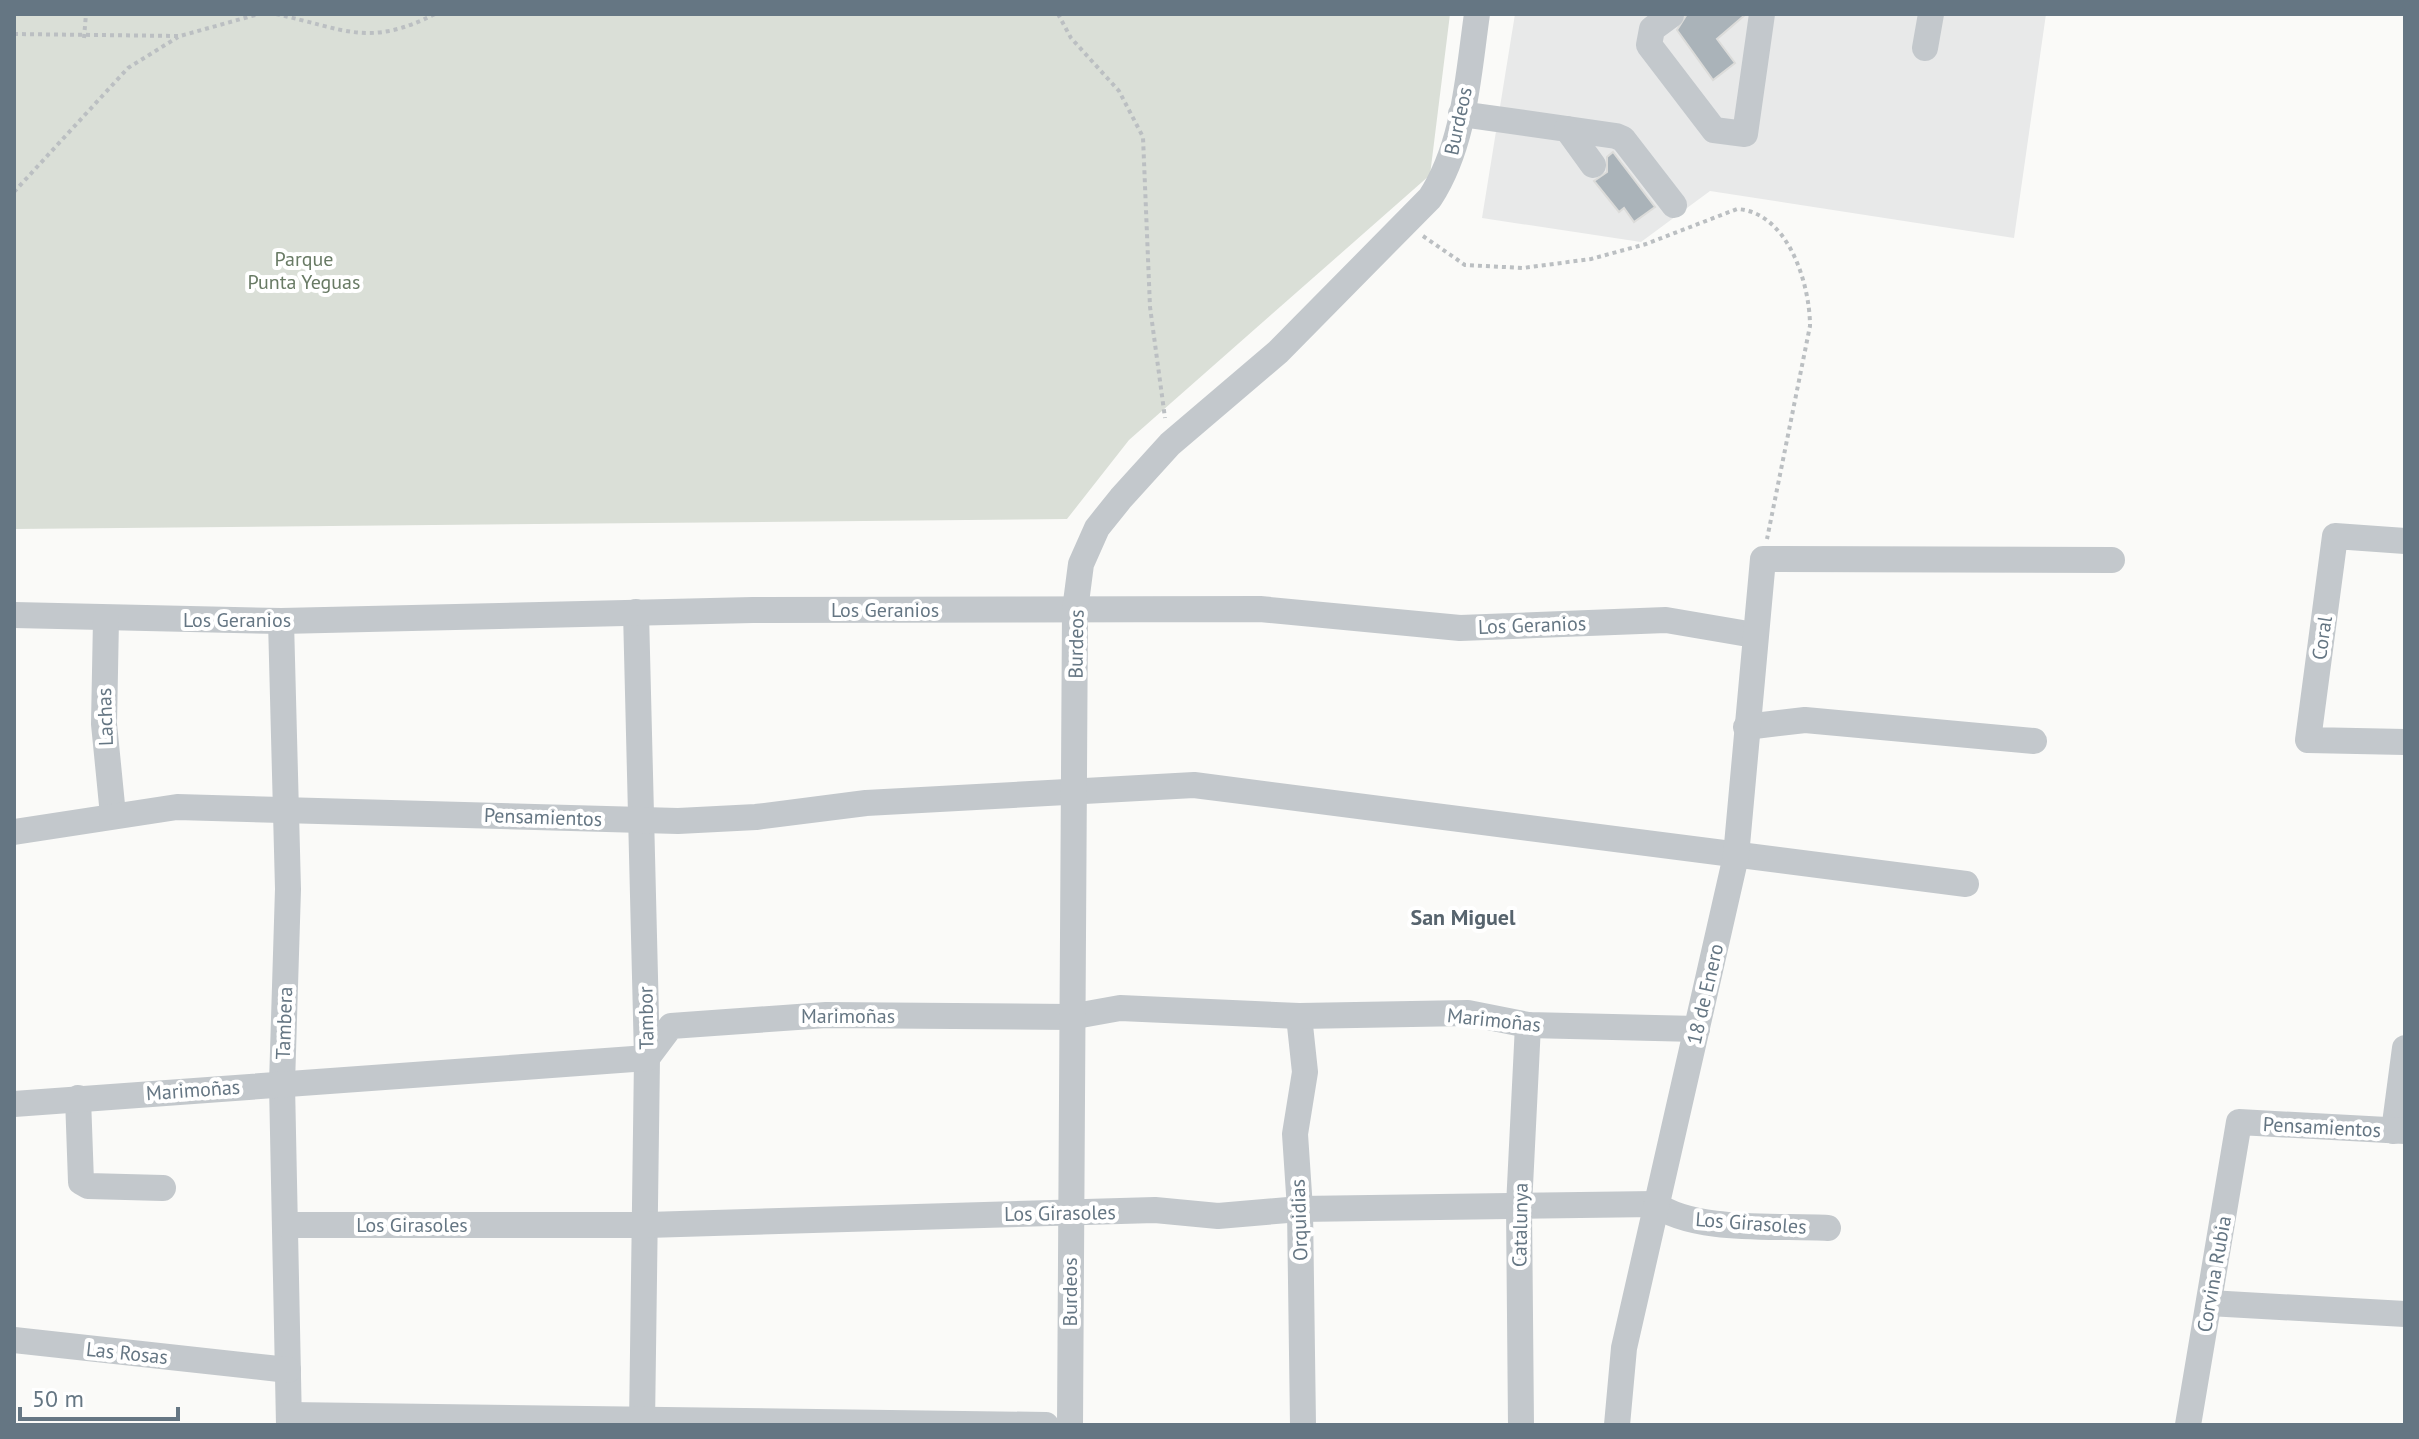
<svg xmlns="http://www.w3.org/2000/svg" width="2419" height="1439" viewBox="0 0 2419 1439" font-family="'PT Sans',sans-serif">
<rect width="100%" height="100%" fill="#fafaf8"/>
<!-- built -->
<path fill="#e8e9e9" d="M 1515,14 L 2046,14 L 2014,238 L 1710,191 L 1641,242 L 1482,218 Z"/>
<!-- green -->
<path fill="#dadfd7" d="M 14,14 L 1450,14 L 1430,175 L 1129,440 L 1067,519 L 14,529 Z"/>
<!-- building -->
<g fill="#aab3b9" stroke="#dcdcda" stroke-width="2">
<path d="M 1687,14 L 1746,14 L 1717,39 L 1735,63 L 1713,80 L 1677,30 Z"/>
<path d="M 1613,152 L 1655,207 L 1634,222 L 1624,208 L 1619,212 L 1594,181 L 1607,172 L 1607,157 Z"/>
</g>
<g fill="none" stroke-linecap="round" stroke-linejoin="round">
<!-- path -->
<g stroke="#bbbfc2" stroke-width="4" stroke-dasharray="4 4" stroke-linecap="butt">
<path d="M 276,14 C 345,29 368,48 435,14"/>
<path d="M 1058,14 L 1071,38 L 1119,91 L 1143,137 L 1150,307 L 1165,418"/>
<path d="M 14,34 L 180,36 L 259,14"/>
<path d="M 84,38 L 86,14"/>
<path d="M 14,192 L 128,68 L 178,37"/>
<path d="M 1423,236 L 1465,265 L 1523,268 L 1591,259 L 1646,244 L 1737,209 C 1788,212 1810,284 1810,326 L 1767,539"/>
</g>
<!-- minor -->
<g stroke="#c3c8cc" stroke-width="26">
<path d="M 1671,15 L 1652,29 L 1649,45 L 1714,130 L 1745,134 L 1762,14"/>
<path d="M 1925,48 L 1931,14"/>
<path d="M 1461,114 L 1616,136 L 1623,139 L 1674,205"/>
<path d="M 1567,129 L 1593,165"/>
<path d="M 2405,541 L 2335,536 L 2308,740 L 2405,742"/>
<path d="M 636,612 L 647,1058 L 642,1425"/>
<path d="M 14,615 L 281,621 L 753,610 L 1260,609 L 1460,628 L 1666,620 L 1754,635"/>
<path d="M 106,619 L 104,724 L 113,815"/>
<path d="M 281,621 L 288,889 L 282,1084 L 289,1425"/>
<path d="M 1746,727 L 1805,720 L 2034,741"/>
<path d="M 14,832 L 177,807 L 678,821 L 756,817 L 866,803 L 1194,785 L 1966,884"/>
<path d="M 1299,1016 L 1305,1072 L 1295,1134 L 1300,1209 L 1303,1425"/>
<path d="M 78,1098 L 81,1182 L 88,1186 L 163,1188"/>
<path d="M 14,1104 L 647,1058 L 671,1026 L 826,1015 L 1070,1017 L 1120,1008 L 1299,1016 L 1468,1013 L 1528,1025 L 1697,1029"/>
<path d="M 2394,1131 L 2405,1048"/>
<path d="M 287,1225 L 647,1225 L 1155,1210 L 1218,1216 L 1300,1209 L 1655,1204 C 1694,1233 1779,1225 1828,1228"/>
<path d="M 2209,1303 L 2405,1314"/>
<path d="M 14,1340 L 288,1370"/>
<path d="M 289,1415 L 1046,1425"/>
<path d="M 1070,1425 L 1075,610 L 1081,564 L 1097,528 L 1121,498 L 1170,444 L 1278,352 L 1430,198 C 1465,144 1468,76 1477,14"/>
<path d="M 1521,1425 L 1519,1206 L 1528,1025"/>
<path d="M 1617,1425 L 1624,1348 L 1736,856 L 1763,559 L 2112,560"/>
<path d="M 2188,1425 L 2239,1122 L 2405,1131"/>
</g>
</g>
<g text-anchor="middle" dominant-baseline="central" stroke-width="8" stroke-linejoin="round" paint-order="stroke">
<!-- street labels -->
<g font-size="20" fill="#657683" stroke="#fff">
<text transform="translate(1458 121) rotate(-78)">Burdeos</text>
<text x="885" y="610">Los Geranios</text>
<text x="237" y="620">Los Geranios</text>
<text transform="translate(1532 625) rotate(-2)">Los Geranios</text>
<text transform="translate(2322 638) rotate(-82)">Coral</text>
<text transform="translate(1076 644) rotate(-89)">Burdeos</text>
<text transform="translate(105 717) rotate(-92)">Lachas</text>
<text transform="translate(543 817) rotate(2)">Pensamientos</text>
<text transform="translate(1705 994) rotate(-77)">18 de Enero</text>
<text x="848" y="1016">Marimoñas</text>
<text transform="translate(646 1018) rotate(-91)">Tambor</text>
<text transform="translate(1494 1020) rotate(6)">Marimoñas</text>
<text transform="translate(284 1023) rotate(-88)">Tambera</text>
<text transform="translate(193 1090) rotate(-4)">Marimoñas</text>
<text transform="translate(2322 1127) rotate(3)">Pensamientos</text>
<text transform="translate(1060 1213) rotate(-1)">Los Girasoles</text>
<text transform="translate(1299 1220) rotate(-92)">Orquidias</text>
<text transform="translate(1751 1223) rotate(4)">Los Girasoles</text>
<text x="412" y="1225">Los Girasoles</text>
<text transform="translate(1520 1225) rotate(-89)">Catalunya</text>
<text transform="translate(2214 1274) rotate(-80)">Corvina Rubia</text>
<text transform="translate(1070 1292) rotate(-90)">Burdeos</text>
<text transform="translate(127 1353) rotate(6)">Las Rosas</text>
</g>
<!-- park labels -->
<g font-size="20" fill="#687a64" stroke="#fff">
<text x="304" y="259">Parque<tspan x="304" dy="23">Punta Yeguas</tspan></text>
</g>
<!-- neighbourhood labels -->
<g font-size="22" font-weight="bold" fill="#57646e" stroke="#fff">
<text x="1463" y="917">San Miguel</text>
</g>
</g>
<!-- border -->
<rect width="2419" height="1439" fill="none" stroke="#657683" stroke-width="32"/>
<!-- scale -->
<path d="M20 1407v12h158v-12" fill="none" stroke="#657683" stroke-width="4"/>
<text x="32" y="1407" font-size="24" fill="#657683" stroke="#ffffff" stroke-width="6" paint-order="stroke">50 m</text>
</svg>
